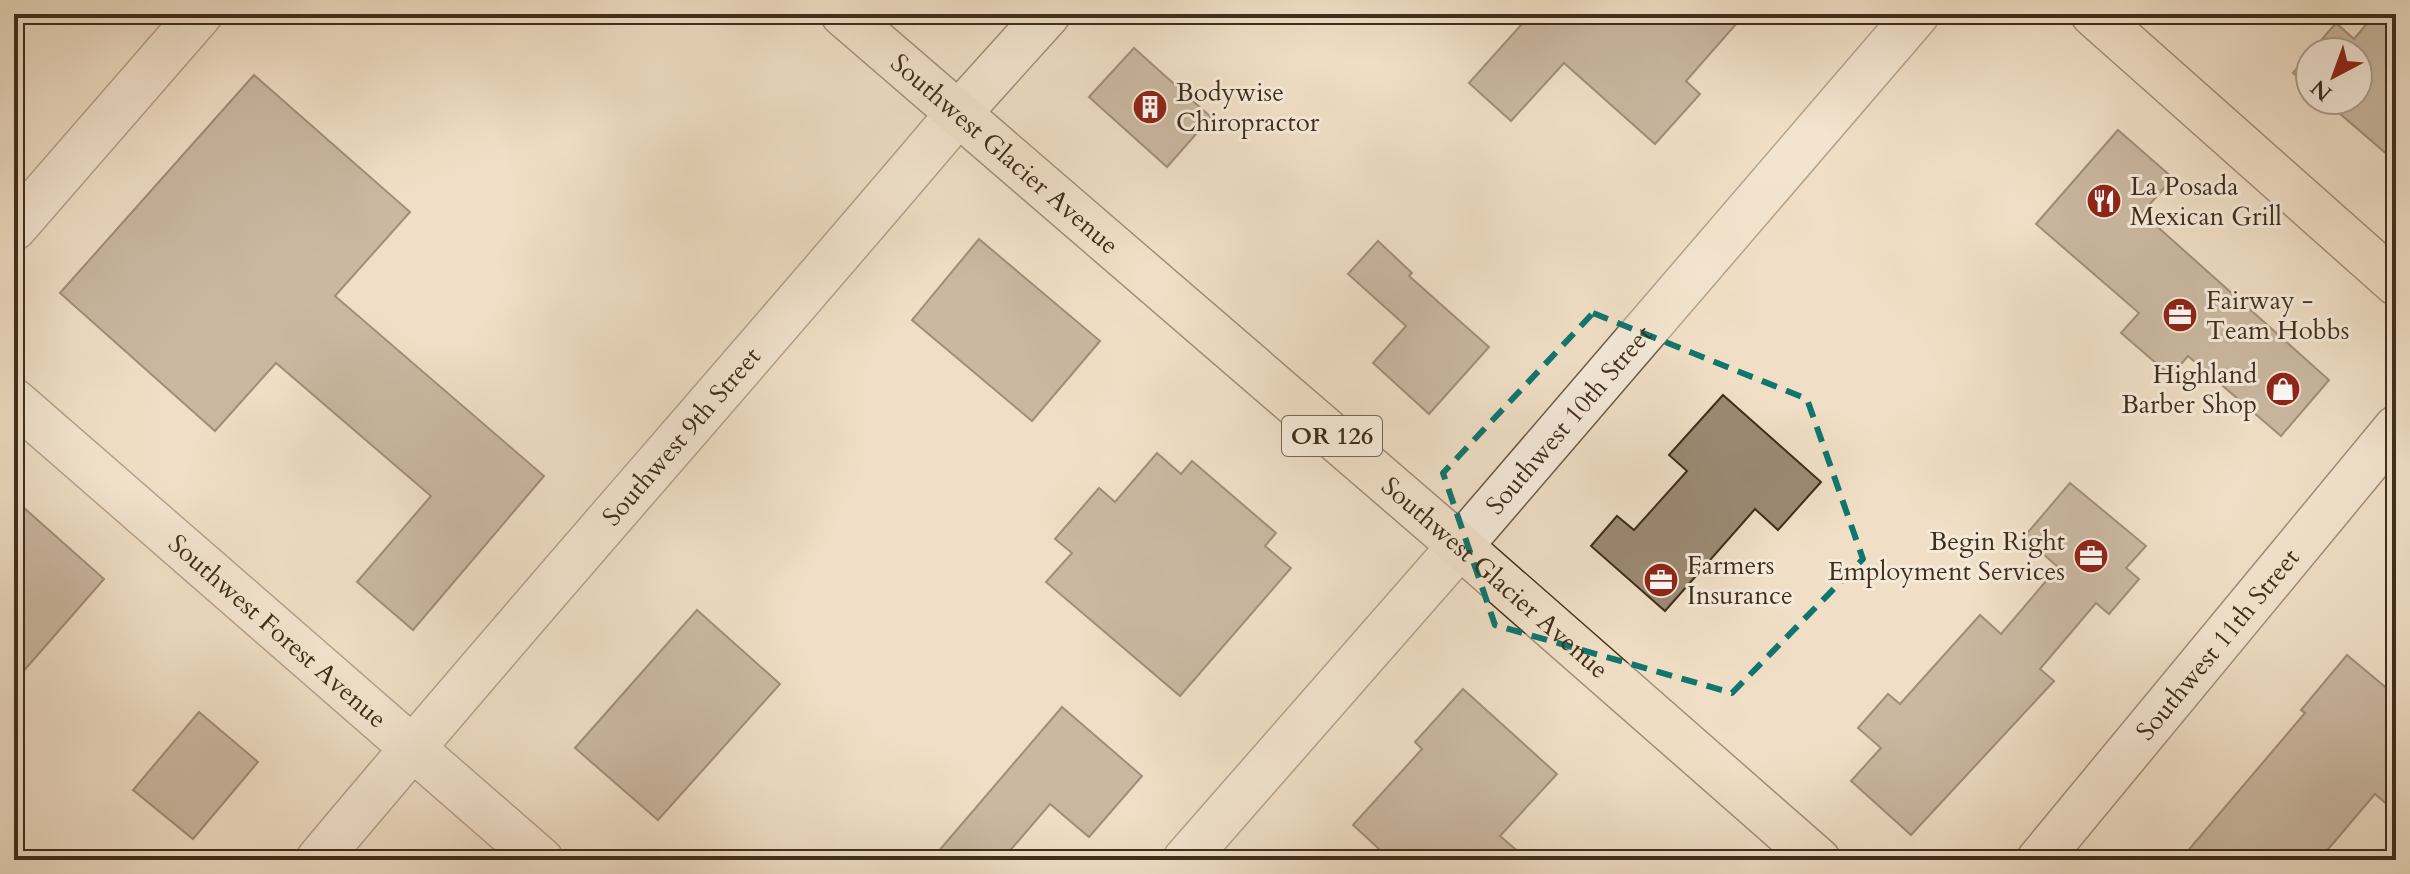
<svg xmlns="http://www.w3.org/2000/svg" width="2410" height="874" viewBox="0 0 2410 874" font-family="Cardo,serif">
<rect width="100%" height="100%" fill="#f0dfc6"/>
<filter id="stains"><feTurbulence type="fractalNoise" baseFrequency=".0025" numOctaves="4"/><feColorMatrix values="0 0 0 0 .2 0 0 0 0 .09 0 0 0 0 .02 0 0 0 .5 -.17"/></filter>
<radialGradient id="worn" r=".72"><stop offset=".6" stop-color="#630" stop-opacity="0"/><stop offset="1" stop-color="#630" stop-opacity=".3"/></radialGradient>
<!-- building -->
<g fill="#9c8a74" stroke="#402e1b" stroke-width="2">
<path d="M 1531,14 L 1745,14 L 1686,81 L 1700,94 L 1655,144 L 1564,63 L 1511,121 L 1469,83 Z"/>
<path d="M 2375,14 L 2396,14 L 2396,162 L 2324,100 L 2358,100 L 2358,52 L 2311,52 L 2336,23 L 2354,39 Z"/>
<path d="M 1134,48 L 1211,117 L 1167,167 L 1089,97 Z"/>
<path d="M 2310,53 L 2310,88 L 2293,73 Z"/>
<path d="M 254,75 L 410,212 L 335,296 L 544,476 L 413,630 L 357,582 L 431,496 L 276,363 L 215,431 L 60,293 Z"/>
<path d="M 2118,130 L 2173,178 L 2142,213 L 2329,380 L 2281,436 L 2188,356 L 2171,376 L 2121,333 L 2139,313 L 2036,224 Z"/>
<path d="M 979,239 L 1100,341 L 1032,421 L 912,320 Z"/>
<path d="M 1378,241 L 1412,273 L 1409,276 L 1489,347 L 1429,414 L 1373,363 L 1406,326 L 1348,274 Z"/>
<path d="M 1723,395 L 1821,482 L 1778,530 L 1755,509 L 1665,611 L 1591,546 L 1617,516 L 1634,530 L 1687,471 L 1669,455 Z"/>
<path d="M 1157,453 L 1181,474 L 1192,461 L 1276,533 L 1265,546 L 1291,568 L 1180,696 L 1046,582 L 1072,553 L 1055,539 L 1099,488 L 1115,502 Z"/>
<path d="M 2070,483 L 2146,546 L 2126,568 L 2139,579 L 2109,614 L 2096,603 L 2040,669 L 2054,681 L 1911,835 L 1851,781 L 1881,748 L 1858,728 L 1888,694 L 1900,704 L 1980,615 L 2001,634 L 2058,567 L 2024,537 Z"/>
<path d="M 14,499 L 104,579 L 14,682 Z"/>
<path d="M 697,610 L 780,684 L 658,820 L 575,748 Z"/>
<path d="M 2347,655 L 2396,696 L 2396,812 L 2375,794 L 2319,860 L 2180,860 L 2305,713 L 2301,710 Z"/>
<path d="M 1463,689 L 1557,774 L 1500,836 L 1528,860 L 1391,860 L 1353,825 L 1422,749 L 1415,742 Z"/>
<path d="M 1062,707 L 1142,776 L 1089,837 L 1050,804 L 1002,860 L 931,860 Z"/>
<path d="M 199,712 L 258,762 L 193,839 L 133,790 Z"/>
</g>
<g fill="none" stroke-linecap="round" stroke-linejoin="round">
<defs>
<g id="street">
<path d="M 14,228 L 200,14"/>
<path id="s1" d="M 14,401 L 541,860"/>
<path id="s2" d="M 318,860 C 528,609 746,365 957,115"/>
<path id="s3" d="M 1185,860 L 1460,546 L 1917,14"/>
</g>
<g id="secondary">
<path d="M 957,115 L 1048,14"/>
<path id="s4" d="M 2039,860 L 2396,428"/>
</g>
<g id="highway">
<path id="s5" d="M 843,14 L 1460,546 L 1818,860"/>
<path d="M 2093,14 L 2396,283"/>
</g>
</defs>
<!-- street casing -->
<use href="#street" stroke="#6c5a46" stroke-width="47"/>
<!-- secondary casing -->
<use href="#secondary" stroke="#402e1b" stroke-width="47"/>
<!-- highway casing -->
<use href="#highway" stroke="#402e1b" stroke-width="47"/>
<!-- street -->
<use href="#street" stroke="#f5eada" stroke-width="44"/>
<!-- secondary -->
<use href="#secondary" stroke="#f5eada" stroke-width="44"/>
<!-- highway -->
<use href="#highway" stroke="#f0dfc6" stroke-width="44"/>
</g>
<!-- marked area -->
<path d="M0 0H2410V874H0ZM 1593,313 L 1807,399 L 1863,559 L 1732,693 L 1495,625 L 1443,473 Z" fill="#f0dfc6" fill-opacity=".55" fill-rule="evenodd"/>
<path fill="none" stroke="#0f766e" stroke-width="6" stroke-dasharray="16 10" stroke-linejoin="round" d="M 1593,313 L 1807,399 L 1863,559 L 1732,693 L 1495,625 L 1443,473 Z"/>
<!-- icons -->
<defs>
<symbol id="building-disc" viewBox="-11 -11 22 22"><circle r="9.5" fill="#8f2418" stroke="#f5eada"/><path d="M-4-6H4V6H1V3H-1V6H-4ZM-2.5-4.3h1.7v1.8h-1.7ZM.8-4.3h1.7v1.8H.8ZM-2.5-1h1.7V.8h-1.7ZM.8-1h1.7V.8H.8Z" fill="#fff"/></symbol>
<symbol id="restaurant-disc" viewBox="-11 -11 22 22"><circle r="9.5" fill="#8f2418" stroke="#f5eada"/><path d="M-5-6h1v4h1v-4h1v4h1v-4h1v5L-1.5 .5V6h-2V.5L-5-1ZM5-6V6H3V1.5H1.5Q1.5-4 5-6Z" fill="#fff"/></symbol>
<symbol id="office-disc" viewBox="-11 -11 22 22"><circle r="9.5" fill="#8f2418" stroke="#f5eada"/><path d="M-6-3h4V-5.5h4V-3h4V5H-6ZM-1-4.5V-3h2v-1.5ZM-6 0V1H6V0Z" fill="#fff"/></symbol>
<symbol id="shop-disc" viewBox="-11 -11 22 22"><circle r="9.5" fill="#8f2418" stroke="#f5eada"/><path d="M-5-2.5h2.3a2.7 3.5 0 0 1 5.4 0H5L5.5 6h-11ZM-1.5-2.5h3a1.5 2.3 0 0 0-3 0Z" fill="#fff"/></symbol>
</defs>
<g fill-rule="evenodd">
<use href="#building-disc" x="1130" y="87" width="40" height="40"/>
<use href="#restaurant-disc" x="2084" y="181" width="40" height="40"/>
<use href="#office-disc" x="2160" y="295" width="40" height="40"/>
<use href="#shop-disc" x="2263" y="369" width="40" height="40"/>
<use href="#office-disc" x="2071" y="536" width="40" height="40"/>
<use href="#office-disc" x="1641" y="560" width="40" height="40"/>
</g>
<g text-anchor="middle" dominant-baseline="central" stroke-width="6" stroke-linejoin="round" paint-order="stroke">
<!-- shield labels -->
<rect fill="#f5eada" stroke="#766654" stroke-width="2" x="1282" y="416" width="100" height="40" rx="6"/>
<g font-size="24" font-weight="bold" fill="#402e1b">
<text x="1332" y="436">OR 126</text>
</g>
<!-- poi labels -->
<g font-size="26" fill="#402e1b" stroke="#f5eada" text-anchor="start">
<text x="1176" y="92">Bodywise<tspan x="1176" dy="30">Chiropractor</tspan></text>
<text x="2130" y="186">La Posada<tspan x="2130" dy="30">Mexican Grill</tspan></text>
<text x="2206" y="300">Fairway -<tspan x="2206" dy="30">Team Hobbs</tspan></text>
<text x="2257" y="374" text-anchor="end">Highland<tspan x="2257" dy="30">Barber Shop</tspan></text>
<text x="2065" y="541" text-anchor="end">Begin Right<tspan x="2065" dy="30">Employment Services</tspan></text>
<text x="1687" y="565">Farmers<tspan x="1687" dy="30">Insurance</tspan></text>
</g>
<!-- street labels -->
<g font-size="26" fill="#402e1b" stroke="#f5eada">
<text stroke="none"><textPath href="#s5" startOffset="214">Southwest Glacier Avenue</textPath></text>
<text stroke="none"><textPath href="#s3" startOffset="584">Southwest 10th Street</textPath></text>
<text stroke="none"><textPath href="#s2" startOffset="558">Southwest 9th Street</textPath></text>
<text stroke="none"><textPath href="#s5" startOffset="862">Southwest Glacier Avenue</textPath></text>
<text stroke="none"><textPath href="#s1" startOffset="350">Southwest Forest Avenue</textPath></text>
<text stroke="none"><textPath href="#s4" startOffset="280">Southwest 11th Street</textPath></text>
</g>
</g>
<!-- margin -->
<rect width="2410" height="874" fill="none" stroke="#f0dfc6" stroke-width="48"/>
<rect x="16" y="16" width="2378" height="842" fill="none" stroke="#402e1b" stroke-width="4"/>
<rect x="24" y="24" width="2362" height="826" fill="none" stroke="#402e1b" stroke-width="2"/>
<!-- north arrow -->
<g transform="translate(2334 76) rotate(221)"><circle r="38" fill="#f5eada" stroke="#ad9f8e" stroke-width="2"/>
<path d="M0-6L14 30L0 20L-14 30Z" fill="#8f2418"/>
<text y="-12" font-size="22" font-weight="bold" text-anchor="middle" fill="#402e1b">N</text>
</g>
<rect width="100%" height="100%" filter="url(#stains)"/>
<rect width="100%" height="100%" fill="url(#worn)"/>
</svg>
